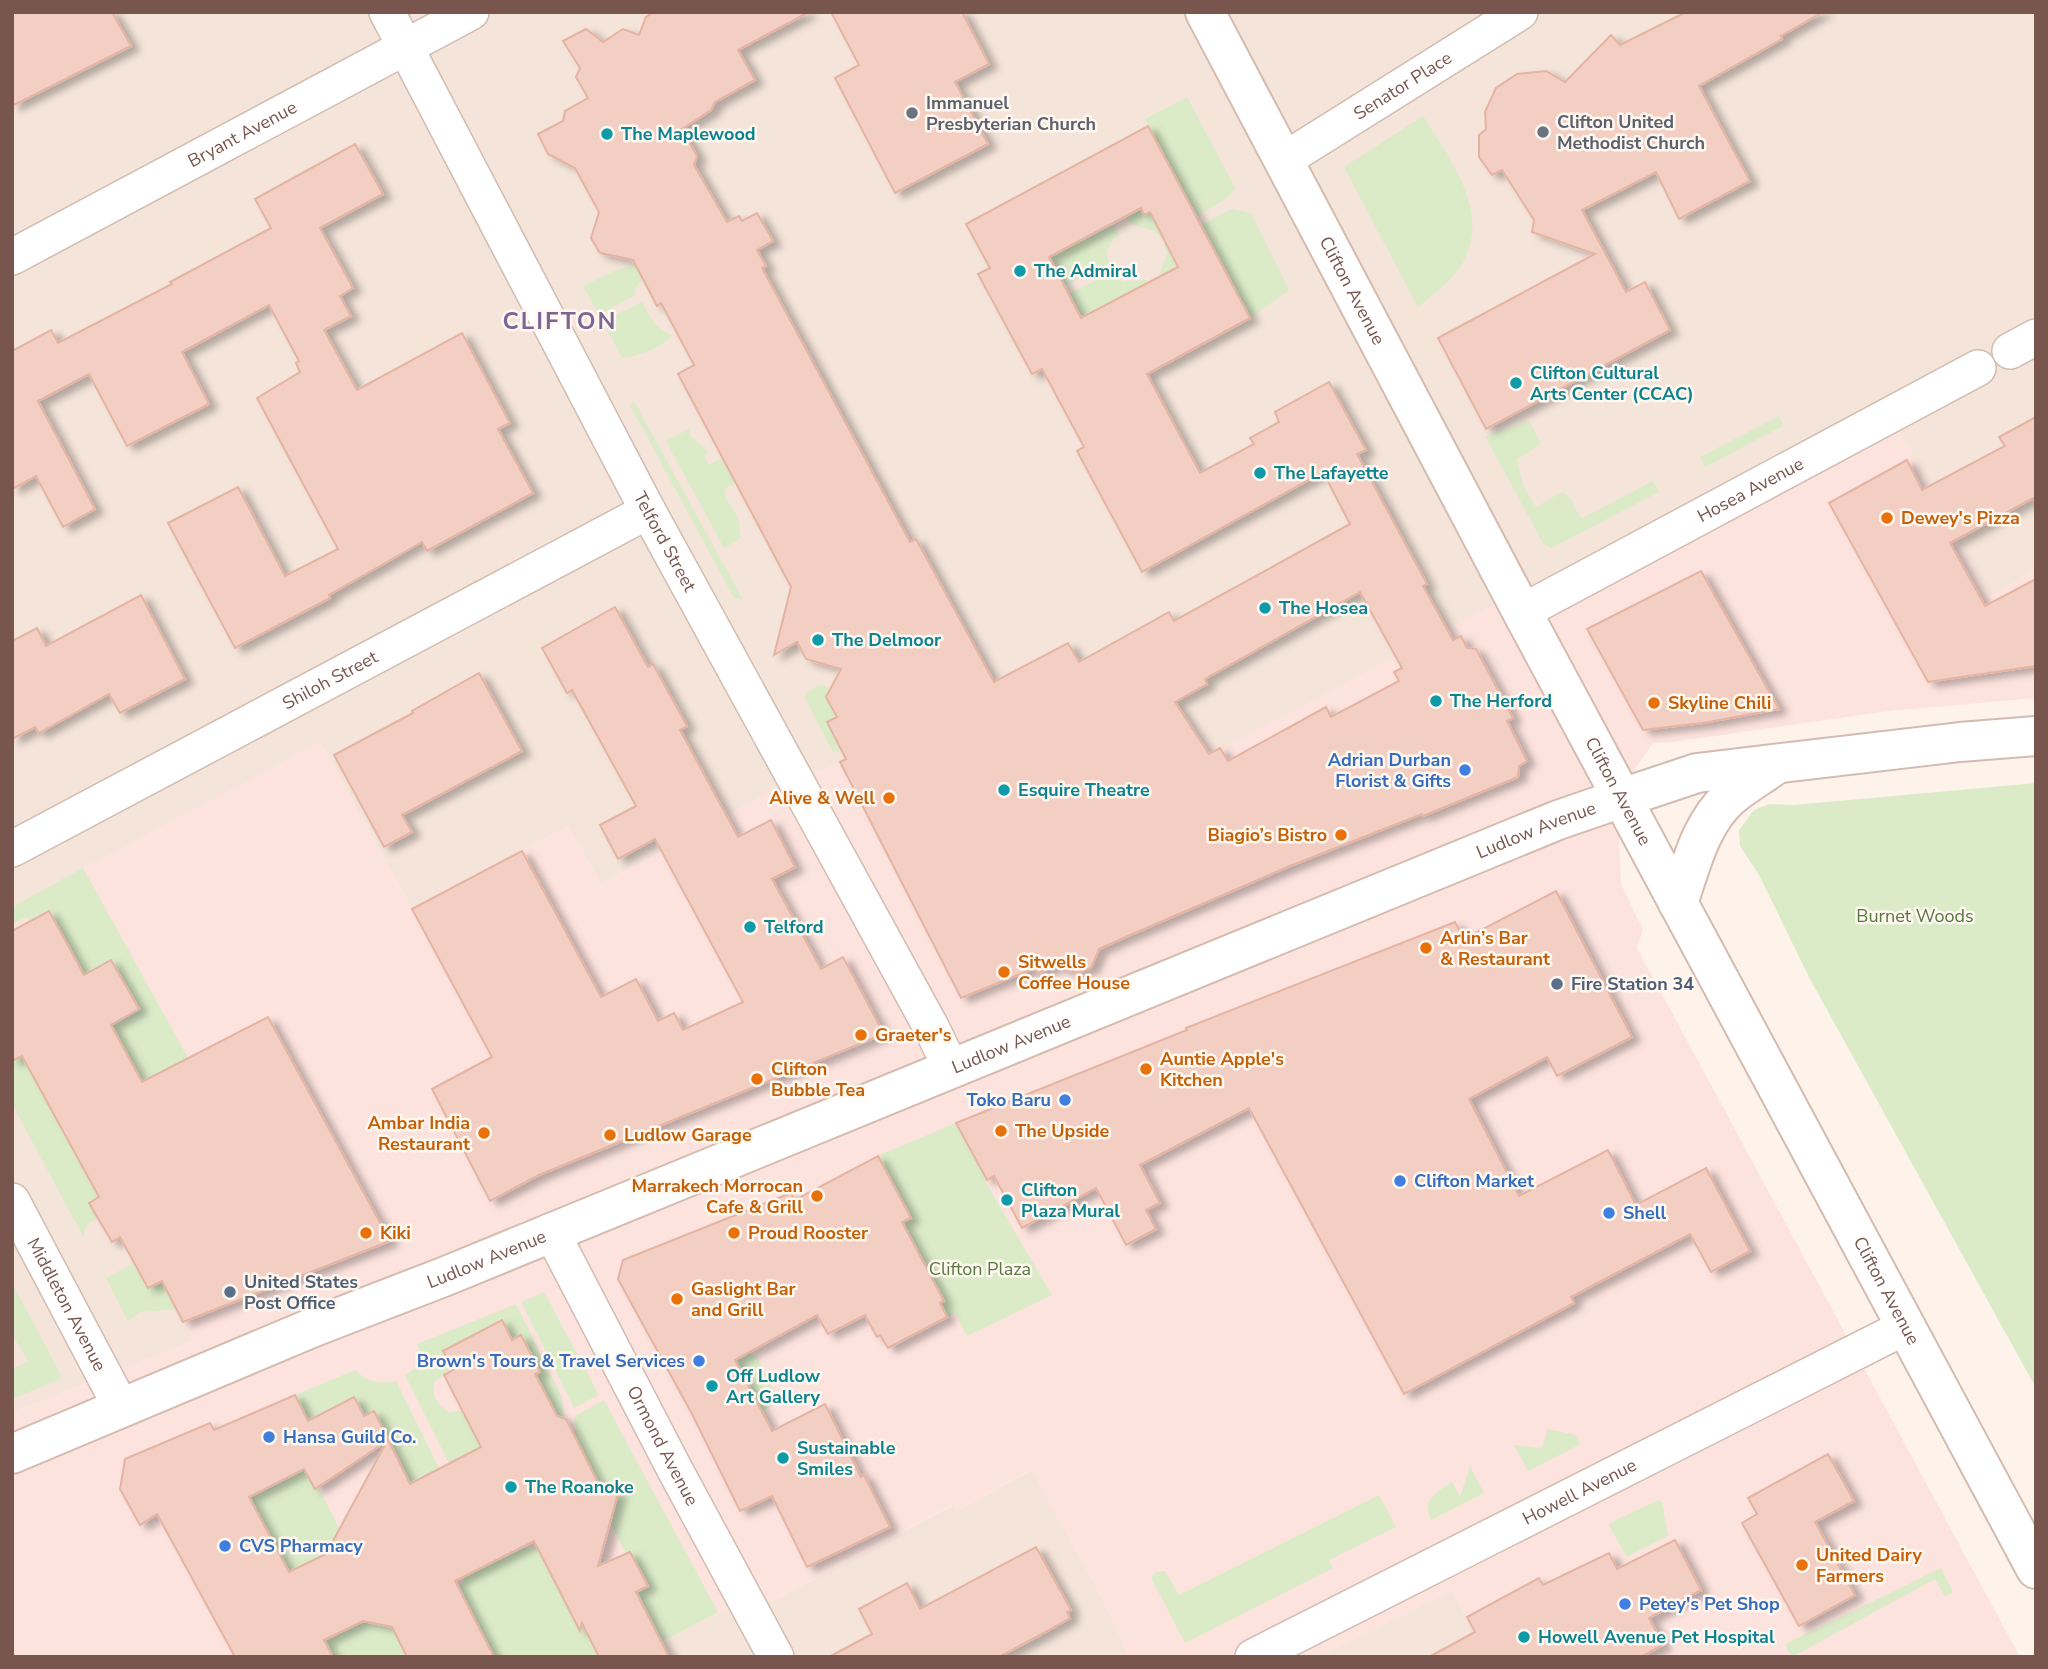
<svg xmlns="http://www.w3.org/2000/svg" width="2048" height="1669" viewBox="0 0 2048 1669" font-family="'Nunito Sans',sans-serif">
<defs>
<filter id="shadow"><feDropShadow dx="8" dy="4.5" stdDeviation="3.5" flood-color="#0004"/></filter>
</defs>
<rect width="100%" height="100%" fill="#fdf3ea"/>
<!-- residential -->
<g fill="#f4e4d9">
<path d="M 12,12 L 2036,12 L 2036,569 L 1989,597 L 1891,415 L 1146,789 L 1068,644 L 840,762 L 770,792 L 601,884 L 568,826 L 412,909 L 320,742 L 188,1058 L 167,1291 L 193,1341 L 12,1413 Z"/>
<path d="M 1032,1470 L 1103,1600 L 1130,1657 L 633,1657 L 718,1612 L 775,1600 L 953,1505 L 956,1511 Z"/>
<path d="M 1452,1590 L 1488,1657 L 1317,1657 Z"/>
</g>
<!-- commercial -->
<path fill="#fde3de" d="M 1891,415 L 1989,596 L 2036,569 L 2036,698 L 1890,711 L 1674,742 L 1653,743 L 1617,796 L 1621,884 L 1643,930 L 1637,948 L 2020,1657 L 1488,1657 L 1452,1590 L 1317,1657 L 1130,1657 L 1103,1600 L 1031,1470 L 956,1511 L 952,1505 L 775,1600 L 718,1612 L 633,1657 L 12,1657 L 12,1413 L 193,1341 L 167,1291 L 182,1282 L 188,1058 L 83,868 L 320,742 L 412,909 L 568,826 L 601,884 L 770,792 L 840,762 L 908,728 L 1068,643 L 1147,788 L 1513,594 L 1522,611 Z"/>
<!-- green -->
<g fill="#dbebc8">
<path d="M 1187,97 L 1235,188 L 1227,198 L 1160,238 L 1152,230 L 1131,224 L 1126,216 L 1141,208 L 1145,215 L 1184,193 L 1145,119 Z"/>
<path d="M 1423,116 C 1450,160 1493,213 1461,265 C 1451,281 1433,295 1418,307 L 1344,167 Z"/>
<path d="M 1232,209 L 1251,213 L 1289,290 L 1250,318 L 1210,243 L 1158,277 L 1167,254 L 1164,244 Z"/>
<path d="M 1111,224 L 1120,234 L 1113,239 L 1106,252 L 1109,263 L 1064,286 L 1049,257 Z"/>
<path d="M 668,252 C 659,274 647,272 634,289 L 636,294 L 599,315 L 583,286 L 615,271 Z"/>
<path d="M 1114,271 L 1122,282 L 1145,280 L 1147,283 L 1081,318 L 1069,294 Z"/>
<path d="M 642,302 C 650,317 655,328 672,335 C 662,348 638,356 622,358 L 603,321 Z"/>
<path d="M 832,398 L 846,423 L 725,489 C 725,503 735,509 739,521 C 740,527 739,533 741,538 L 724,548 L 666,441 L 689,429 L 691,436 L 707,451 L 705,458 L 709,465 Z"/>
<path d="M 634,401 L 743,600 L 734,598 L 630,405 Z"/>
<path d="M 1779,416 L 1783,426 L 1705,467 L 1700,457 Z"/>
<path d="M 1529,421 L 1541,444 L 1517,459 L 1523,485 L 1536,507 L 1562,492 L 1570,498 L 1581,519 L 1653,481 L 1659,492 L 1551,548 L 1543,543 L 1485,436 Z"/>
<path d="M 820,685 L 831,688 L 826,698 L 837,717 L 828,722 L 857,741 L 833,752 L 805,698 L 808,692 Z"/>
<path d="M 2036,783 L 2036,1388 L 1810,979 L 1759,875 L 1740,846 L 1739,830 L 1754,810 L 1769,804 L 1794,805 Z"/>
<path d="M 83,868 L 188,1058 L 174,1142 L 111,1025 L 139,1009 L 112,960 L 84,975 L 26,917 L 12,924 L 12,907 Z"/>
<path d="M 12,1052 L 22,1056 L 77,1157 L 96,1176 L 90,1182 L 99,1197 L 98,1218 L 86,1225 L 83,1236 L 12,1104 Z"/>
<path d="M 956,1123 L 987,1179 L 985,1181 L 1052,1295 L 967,1336 L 955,1313 L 947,1317 L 902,1222 L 911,1218 L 877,1156 Z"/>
<path d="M 134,1263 L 161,1281 L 176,1309 L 140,1312 L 128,1321 L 106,1278 Z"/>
<path d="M 12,1283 L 61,1375 L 60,1379 L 12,1399 L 12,1370 L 28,1361 L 12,1333 Z"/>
<path d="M 544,1292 L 599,1395 L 574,1408 L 521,1302 Z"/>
<path d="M 516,1304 L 562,1397 L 564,1419 L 559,1421 L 535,1374 L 539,1372 L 512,1340 L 502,1320 L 443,1351 L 453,1370 L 435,1381 C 430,1394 437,1404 448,1412 L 465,1410 L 488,1455 L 460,1457 L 449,1463 L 405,1375 C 418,1368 424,1359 417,1344 Z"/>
<path d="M 745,1344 L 752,1355 L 756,1355 L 780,1402 L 705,1442 L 691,1415 L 748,1386 L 734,1358 Z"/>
<path d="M 355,1370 C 368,1383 379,1384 396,1381 L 439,1468 L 426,1475 L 428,1479 L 412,1494 L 374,1411 L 364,1416 L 308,1421 L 295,1395 Z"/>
<path d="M 604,1400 L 718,1612 L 633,1657 L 494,1657 L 455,1588 L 462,1584 L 465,1575 L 521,1548 L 531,1548 L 536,1546 L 575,1621 L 580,1619 L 592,1643 L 636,1592 L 647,1586 L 630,1552 L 626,1554 L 606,1514 L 610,1491 L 601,1489 L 572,1432 L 577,1429 L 574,1422 L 575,1416 Z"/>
<path d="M 232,1422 L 265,1489 L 304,1469 L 314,1488 L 318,1486 L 341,1532 L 337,1534 L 332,1543 L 335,1550 L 289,1572 L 213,1429 Z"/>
<path d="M 1548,1429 L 1576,1435 L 1581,1444 L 1528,1471 L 1514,1445 L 1542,1448 Z"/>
<path d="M 1470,1466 L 1484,1493 L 1431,1520 C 1422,1499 1435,1493 1452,1482 L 1460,1497 Z"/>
<path d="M 1379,1495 L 1396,1527 L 1329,1560 L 1333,1568 L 1185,1643 L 1151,1578 L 1156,1572 L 1165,1571 L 1179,1595 Z"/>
<path d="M 1658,1500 L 1662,1502 L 1668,1536 L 1627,1557 L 1608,1524 Z"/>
<path d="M 1941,1568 L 1953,1592 L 1945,1597 L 1935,1579 L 1792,1657 L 1785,1644 Z"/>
<path d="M 370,1617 L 389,1621 L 407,1657 L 333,1657 L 324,1640 Z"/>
</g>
<!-- building -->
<g fill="#f2cfc2" stroke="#e5b3a2" stroke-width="2" fill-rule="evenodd" filter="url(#shadow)">
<path d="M 12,12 L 112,12 L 131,46 L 12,106 Z"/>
<path d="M 654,12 L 809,12 L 738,50 L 755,80 L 715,102 L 711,110 L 682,129 L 697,156 L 694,165 L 727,222 L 739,216 L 742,221 L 757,213 L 773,241 L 757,250 L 766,266 L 762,268 L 910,542 L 916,539 L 994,682 L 1068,643 L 1079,662 L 1169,612 L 1174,621 L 1350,524 L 1323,472 L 1142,572 L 1077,451 L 1084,447 L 1042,369 L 1032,374 L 978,274 L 990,268 L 966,224 L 1148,126 L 1250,318 L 1147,374 L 1200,473 L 1254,444 L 1250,438 L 1279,422 L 1275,412 L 1329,382 L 1366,450 L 1357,454 L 1427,584 L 1423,586 L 1453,640 L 1461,636 L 1467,648 L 1476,649 L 1513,718 L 1507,721 L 1527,761 L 1519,766 L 1518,777 L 1423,816 L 1422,814 L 1290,866 L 1121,939 L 1099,949 L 1091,968 L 1077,973 L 1056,966 L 1038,973 L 1035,968 L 961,998 L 840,762 L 846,759 L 827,722 L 837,717 L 826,697 L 841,669 L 806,659 L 797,642 L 774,655 L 791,587 L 678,374 L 694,365 L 661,303 L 657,306 L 633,260 L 600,253 L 591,238 L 599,212 L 575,168 L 548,154 L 538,134 L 563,121 L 565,111 L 588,98 L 576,77 L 580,68 L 563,41 L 586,29 L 603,42 L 623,29 L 639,35 L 646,17 ZM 1141,208 L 1144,215 L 1150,212 L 1178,267 L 1081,318 L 1049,257 ZM 1360,592 L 1402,668 L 1394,672 L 1399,681 L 1331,717 L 1326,707 L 1228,761 L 1220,748 L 1209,754 L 1175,702 L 1207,684 L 1205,679 Z"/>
<path d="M 831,12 L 962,12 L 989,64 L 955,82 L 988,144 L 895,193 L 835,78 L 859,65 Z"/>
<path d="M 1686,12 L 1823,12 L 1781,36 L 1782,39 L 1699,86 L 1750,181 L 1679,219 L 1656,172 L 1582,210 L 1626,292 L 1645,282 L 1670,330 L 1486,429 L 1438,338 L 1595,254 L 1532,232 L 1534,220 L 1502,170 L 1492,175 L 1479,157 L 1479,135 L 1486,129 L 1485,112 L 1496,88 L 1517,74 L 1546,71 L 1565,82 L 1611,35 L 1620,45 Z"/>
<path d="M 355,144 L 383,194 L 320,228 L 353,288 L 340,296 L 351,316 L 324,330 L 357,390 L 462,333 L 510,423 L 498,429 L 533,493 L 427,551 L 422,542 L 329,595 L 330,598 L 235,648 L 168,523 L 238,487 L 285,576 L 338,549 L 257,398 L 300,372 L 296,363 L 299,361 L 269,305 L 182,352 L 209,404 L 127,446 L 89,374 L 38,401 L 95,509 L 63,527 L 36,476 L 12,489 L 12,351 L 51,330 L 58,343 L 172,284 L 170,282 L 271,228 L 255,199 Z"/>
<path d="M 2036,417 L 2036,503 L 2033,498 L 1950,543 L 1985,606 L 2036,579 L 2036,666 L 1928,682 L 1829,503 L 1907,460 L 1922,490 L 2005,446 L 1999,437 Z"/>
<path d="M 1701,571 L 1779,709 L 1703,723 L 1643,730 L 1587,629 Z"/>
<path d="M 141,595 L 185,679 L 120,713 L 109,694 L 39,733 L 35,727 L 12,739 L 12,641 L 37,628 L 46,646 Z"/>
<path d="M 615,607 L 648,667 L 653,664 L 687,726 L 680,730 L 738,837 L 771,820 L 795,867 L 772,879 L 821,969 L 843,957 L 884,1034 L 539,1175 L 490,1201 L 432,1089 L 492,1057 L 412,909 L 522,851 L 601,997 L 636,979 L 658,1021 L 674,1013 L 683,1030 L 743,1002 L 655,839 L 618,859 L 600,825 L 636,806 L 572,690 L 567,693 L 542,648 Z"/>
<path d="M 479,673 L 522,751 L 402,815 L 412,832 L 384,847 L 334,755 L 413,713 L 412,711 Z"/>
<path d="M 1556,891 L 1632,1037 L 1557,1076 L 1547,1057 L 1469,1099 L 1519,1196 L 1608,1150 L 1636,1205 L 1706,1168 L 1750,1251 L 1711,1272 L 1690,1234 L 1571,1297 L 1574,1303 L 1404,1394 L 1249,1108 L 1140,1165 L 1160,1203 L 1146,1210 L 1156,1229 L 1126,1245 L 1096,1188 L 1022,1228 L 994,1176 L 987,1180 L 956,1123 L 1187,1030 L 1186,1028 L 1455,922 L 1464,939 Z"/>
<path d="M 49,911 L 84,975 L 111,960 L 139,1009 L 111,1025 L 142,1082 L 268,1017 L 390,1241 L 183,1322 L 162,1281 L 148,1288 L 120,1237 L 112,1242 L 89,1203 L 99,1197 L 22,1056 L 12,1061 L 12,931 Z"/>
<path d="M 878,1156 L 911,1218 L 902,1222 L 944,1301 L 940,1303 L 947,1317 L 888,1348 L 880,1335 L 877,1337 L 865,1315 L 828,1334 L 817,1315 L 735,1360 L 772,1431 L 825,1404 L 861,1477 L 864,1475 L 890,1527 L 807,1567 L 772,1496 L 740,1511 L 692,1414 L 618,1279 L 623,1260 L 791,1193 L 795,1200 Z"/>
<path d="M 502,1320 L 512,1340 L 521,1335 L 540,1372 L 535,1374 L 557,1416 L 566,1419 L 601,1489 L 618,1493 L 598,1566 L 630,1552 L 648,1586 L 636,1592 L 669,1657 L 599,1657 L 582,1623 L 580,1631 L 534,1541 L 455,1581 L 494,1657 L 407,1657 L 392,1627 L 363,1621 L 324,1640 L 333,1657 L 235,1657 L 157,1514 L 140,1525 L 120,1489 L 125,1459 L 210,1423 L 214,1430 L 295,1395 L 308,1421 L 354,1397 L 364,1416 L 374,1411 L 410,1484 L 481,1447 L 444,1375 L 453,1370 L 443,1351 ZM 387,1441 L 326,1554 L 289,1572 L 249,1497 L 304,1469 L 315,1489 Z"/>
<path d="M 1828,1454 L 1854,1501 L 1815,1522 L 1855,1595 L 1799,1626 L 1742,1523 L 1757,1514 L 1748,1498 Z"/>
<path d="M 1675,1540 L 1701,1590 L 1649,1618 L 1663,1645 L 1641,1657 L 1429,1657 L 1475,1632 L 1467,1617 L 1539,1578 L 1543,1585 L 1609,1553 L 1617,1569 Z"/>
<path d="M 1036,1547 L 1071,1610 L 1067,1612 L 1070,1618 L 1040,1635 L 999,1657 L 829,1657 L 872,1634 L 859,1609 L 907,1583 L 920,1609 Z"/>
</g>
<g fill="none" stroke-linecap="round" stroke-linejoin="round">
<defs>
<g id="minor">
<path id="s1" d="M 387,12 L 648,511 L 931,1027 L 951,1068"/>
<path id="s2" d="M 1284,160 L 1520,12"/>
<path id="s3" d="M 12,257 L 471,12"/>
<path d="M 2010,351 L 2036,337"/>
<path id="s4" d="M 1522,612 L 1978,368"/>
<path id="s5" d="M 12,849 L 648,511"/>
<path id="s6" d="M 12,1201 L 121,1407"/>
<path id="s7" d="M 551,1231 L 674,1468 L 776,1657"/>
<path id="s8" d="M 1253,1657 L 1905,1327"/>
</g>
<path id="tertiary" d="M 1622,798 L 1697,773 L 1960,742 L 2036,736"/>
<g id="secondary">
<path id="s9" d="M 1205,12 L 1522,612 L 2036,1569"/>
<path d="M 1678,903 C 1691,866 1700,824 1730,797 C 1743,786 1760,776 1774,766"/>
<path id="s10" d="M 12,1454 L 314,1327 L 446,1276 L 1558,820 L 1622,798"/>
</g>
</defs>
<!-- minor casing -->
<use href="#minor" stroke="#d2bcb2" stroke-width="38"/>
<!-- tertiary casing -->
<use href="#tertiary" stroke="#d2bcb2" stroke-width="42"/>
<!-- secondary casing -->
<use href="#secondary" stroke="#d5bbaf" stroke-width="42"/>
<!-- minor -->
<use href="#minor" stroke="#fff" stroke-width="35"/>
<!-- tertiary -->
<use href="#tertiary" stroke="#fff" stroke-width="38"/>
<!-- secondary -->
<use href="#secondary" stroke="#fff" stroke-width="38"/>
</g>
<!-- markers -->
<g fill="#6b7280" stroke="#fff8f1" stroke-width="2.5">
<circle cx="912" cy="113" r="7"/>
<circle cx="1543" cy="132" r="7"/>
</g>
<g fill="#0f9aa8" stroke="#fff8f1" stroke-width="2.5">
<circle cx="607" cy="134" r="7"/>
<circle cx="1020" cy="271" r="7"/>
<circle cx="1516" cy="383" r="7"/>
<circle cx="1260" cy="473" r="7"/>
<circle cx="1265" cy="608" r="7"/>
<circle cx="818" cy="640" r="7"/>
<circle cx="1436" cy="701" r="7"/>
<circle cx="1004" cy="790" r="7"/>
<circle cx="750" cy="927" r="7"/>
<circle cx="1007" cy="1200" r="7"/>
<circle cx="712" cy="1386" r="7"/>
<circle cx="783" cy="1458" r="7"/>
<circle cx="511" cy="1487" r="7"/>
<circle cx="1524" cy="1637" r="7"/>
</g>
<g fill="#e8710a" stroke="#fff8f1" stroke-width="2.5">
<circle cx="1887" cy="518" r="7"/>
<circle cx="1654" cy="703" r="7"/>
<circle cx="889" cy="798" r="7"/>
<circle cx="1341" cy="835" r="7"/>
<circle cx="1426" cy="948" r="7"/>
<circle cx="1004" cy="972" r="7"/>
<circle cx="861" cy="1035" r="7"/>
<circle cx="1146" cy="1069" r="7"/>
<circle cx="757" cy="1079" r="7"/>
<circle cx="1001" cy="1131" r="7"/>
<circle cx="484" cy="1133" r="7"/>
<circle cx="610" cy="1135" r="7"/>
<circle cx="817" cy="1196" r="7"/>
<circle cx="366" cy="1233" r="7"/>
<circle cx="734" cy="1233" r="7"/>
<circle cx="677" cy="1299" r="7"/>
<circle cx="1802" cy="1565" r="7"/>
</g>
<g fill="#3f7fe0" stroke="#fff8f1" stroke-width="2.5">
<circle cx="1465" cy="770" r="7"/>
<circle cx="1065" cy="1100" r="7"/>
<circle cx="1400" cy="1181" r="7"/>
<circle cx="1609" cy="1213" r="7"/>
<circle cx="699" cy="1361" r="7"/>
<circle cx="269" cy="1437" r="7"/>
<circle cx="225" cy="1546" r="7"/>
<circle cx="1625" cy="1604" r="7"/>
</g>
<g fill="#5c6f8a" stroke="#fff8f1" stroke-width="2.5">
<circle cx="1557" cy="984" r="7"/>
<circle cx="230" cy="1292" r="7"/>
</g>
<g text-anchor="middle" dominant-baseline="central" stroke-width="5" stroke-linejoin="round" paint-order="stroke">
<!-- street labels -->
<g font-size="18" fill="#78564d" stroke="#fff8f1">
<text stroke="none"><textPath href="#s2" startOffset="140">Senator Place</textPath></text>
<text stroke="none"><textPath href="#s3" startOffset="261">Bryant Avenue</textPath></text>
<text stroke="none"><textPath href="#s9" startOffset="315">Clifton Avenue</textPath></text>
<text stroke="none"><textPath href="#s4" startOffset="259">Hosea Avenue</textPath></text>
<text stroke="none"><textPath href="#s1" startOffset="598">Telford Street</textPath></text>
<text stroke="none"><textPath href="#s5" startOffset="360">Shiloh Street</textPath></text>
<text stroke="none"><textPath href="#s9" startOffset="882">Clifton Avenue</textPath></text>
<text stroke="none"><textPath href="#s10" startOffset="1647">Ludlow Avenue</textPath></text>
<text stroke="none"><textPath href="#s10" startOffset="1080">Ludlow Avenue</textPath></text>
<text stroke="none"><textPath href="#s10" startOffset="513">Ludlow Avenue</textPath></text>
<text stroke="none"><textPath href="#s9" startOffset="1449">Clifton Avenue</textPath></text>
<text stroke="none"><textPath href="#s6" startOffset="117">Middleton Avenue</textPath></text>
<text stroke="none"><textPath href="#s7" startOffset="242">Ormond Avenue</textPath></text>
<text stroke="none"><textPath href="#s8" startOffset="366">Howell Avenue</textPath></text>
</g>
<!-- worship labels -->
<g font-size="18" font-weight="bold" fill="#5b616d" stroke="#fff8f1" text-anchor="start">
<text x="926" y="103">Immanuel<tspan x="926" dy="21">Presbyterian Church</tspan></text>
<text x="1557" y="122">Clifton United<tspan x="1557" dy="21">Methodist Church</tspan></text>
</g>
<!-- culture labels -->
<g font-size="18" font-weight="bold" fill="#0d838f" stroke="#fff8f1" text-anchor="start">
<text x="621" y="134">The Maplewood</text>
<text x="1034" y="271">The Admiral</text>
<text x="1530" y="373">Clifton Cultural<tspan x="1530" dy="21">Arts Center (CCAC)</tspan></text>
<text x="1274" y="473">The Lafayette</text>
<text x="1279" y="608">The Hosea</text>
<text x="832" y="640">The Delmoor</text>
<text x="1450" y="701">The Herford</text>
<text x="1018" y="790">Esquire Theatre</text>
<text x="764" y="927">Telford</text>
<text x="1021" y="1190">Clifton<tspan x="1021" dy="21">Plaza Mural</tspan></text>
<text x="726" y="1376">Off Ludlow<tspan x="726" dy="21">Art Gallery</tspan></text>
<text x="797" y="1448">Sustainable<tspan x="797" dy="21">Smiles</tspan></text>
<text x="525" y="1487">The Roanoke</text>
<text x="1538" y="1637">Howell Avenue Pet Hospital</text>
</g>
<!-- food labels -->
<g font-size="18" font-weight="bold" fill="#c56008" stroke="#fff8f1" text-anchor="start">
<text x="1901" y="518">Dewey's Pizza</text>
<text x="1668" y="703">Skyline Chili</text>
<text x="875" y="798" text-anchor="end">Alive &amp; Well</text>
<text x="1327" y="835" text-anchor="end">Biagio’s Bistro</text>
<text x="1440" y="938">Arlin’s Bar<tspan x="1440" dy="21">&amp; Restaurant</tspan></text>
<text x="1018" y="962">Sitwells<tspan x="1018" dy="21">Coffee House</tspan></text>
<text x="875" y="1035">Graeter's</text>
<text x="1160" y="1059">Auntie Apple's<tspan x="1160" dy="21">Kitchen</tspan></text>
<text x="771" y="1069">Clifton<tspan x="771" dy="21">Bubble Tea</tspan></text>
<text x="470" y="1123" text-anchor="end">Ambar India<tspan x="470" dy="21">Restaurant</tspan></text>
<text x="1015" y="1131">The Upside</text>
<text x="624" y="1135">Ludlow Garage</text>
<text x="803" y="1186" text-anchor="end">Marrakech Morrocan<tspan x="803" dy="21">Cafe &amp; Grill</tspan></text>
<text x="380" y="1233">Kiki</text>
<text x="748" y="1233">Proud Rooster</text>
<text x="691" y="1289">Gaslight Bar<tspan x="691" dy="21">and Grill</tspan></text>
<text x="1816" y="1555">United Dairy<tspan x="1816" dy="21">Farmers</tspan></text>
</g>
<!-- shop labels -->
<g font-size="18" font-weight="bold" fill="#366cbe" stroke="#fff8f1" text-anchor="start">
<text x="1451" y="760" text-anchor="end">Adrian Durban<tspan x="1451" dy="21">Florist &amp; Gifts</tspan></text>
<text x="1051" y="1100" text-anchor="end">Toko Baru</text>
<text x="1414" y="1181">Clifton Market</text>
<text x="1623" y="1213">Shell</text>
<text x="685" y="1361" text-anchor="end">Brown's Tours &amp; Travel Services</text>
<text x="283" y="1437">Hansa Guild Co.</text>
<text x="239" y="1546">CVS Pharmacy</text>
<text x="1639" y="1604">Petey's Pet Shop</text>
</g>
<!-- park labels -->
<g font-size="18" fill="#587841" stroke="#fff8f1">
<text x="1915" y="916">Burnet Woods</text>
<text x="980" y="1269">Clifton Plaza</text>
</g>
<!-- service labels -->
<g font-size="18" font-weight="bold" fill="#4e5e75" stroke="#fff8f1" text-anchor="start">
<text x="1571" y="984">Fire Station 34</text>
<text x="244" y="1282">United States<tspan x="244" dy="21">Post Office</tspan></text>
</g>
<!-- district labels -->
<g font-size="24" font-weight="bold" letter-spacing="2" fill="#7d6594" stroke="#fff8f1">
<text x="560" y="321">CLIFTON</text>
</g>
</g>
<!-- border -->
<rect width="2048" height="1669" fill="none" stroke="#78564d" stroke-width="28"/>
</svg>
